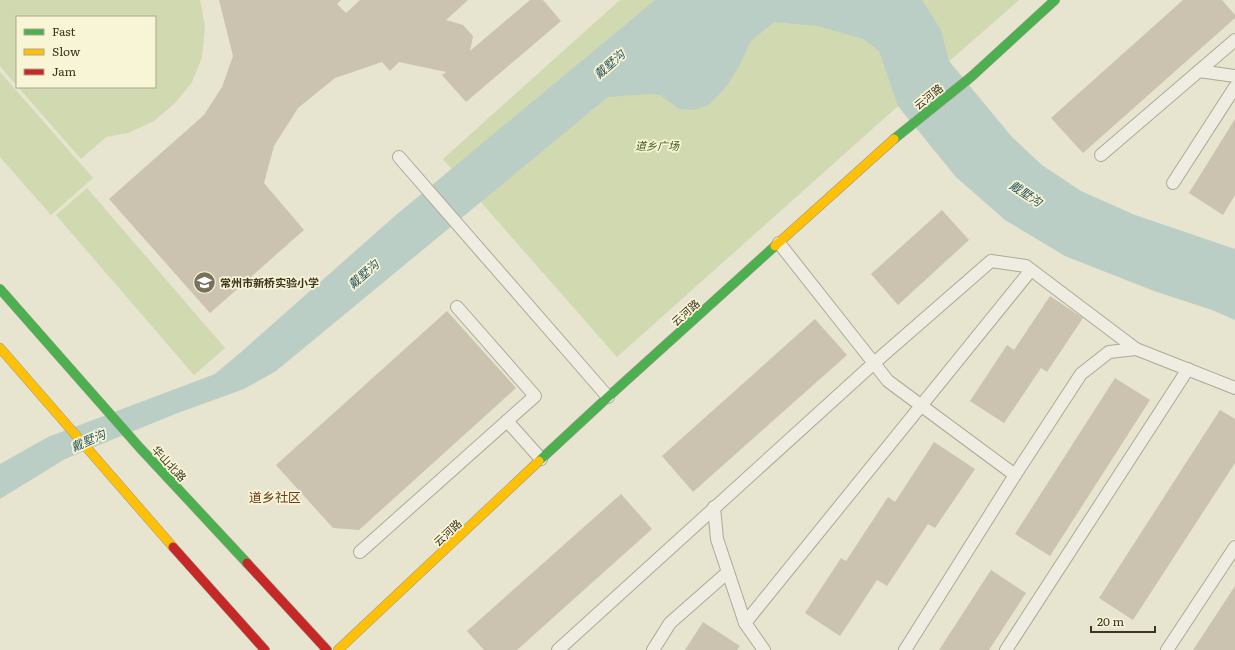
<svg xmlns="http://www.w3.org/2000/svg" width="1235" height="650" viewBox="0 0 1235 650" font-family="Literata,'Noto Sans SC',serif">
<rect width="100%" height="100%" fill="#e7e4cf"/>
<!-- green -->
<g fill="#d1d9b1">
<path d="M 0,0 L 200,0 L 205,26 L 202,57 L 192,82 L 175,103 L 154,121 L 128,133 L 106,137 L 81,159 L 18,87 L 155,87 L 155,17 L 17,17 L 17,86 L 0,66 Z"/>
<path d="M 620,0 L 1019,0 L 898,106 L 617,357 L 443,159 Z"/>
<path d="M 0,72 L 93,178 L 51,215 L 0,157 Z"/>
<path d="M 87,188 L 225,348 L 194,375 L 56,215 Z"/>
</g>
<!-- water -->
<path fill="#bacec5" d="M 655,0 L 922,0 L 941,30 L 949,61 L 1012,137 L 1042,165 L 1081,191 L 1135,215 L 1235,249 L 1235,320 L 1212,310 L 1154,291 L 1065,256 L 1005,220 L 956,177 L 898,106 L 879,51 L 863,39 L 818,26 L 774,22 L 751,41 L 738,68 L 727,86 L 709,105 L 694,110 L 679,109 L 660,95 L 651,94 L 608,97 L 276,371 L 244,389 L 175,414 L 65,459 L 0,499 L 0,464 L 48,437 L 215,374 L 240,353 L 396,215 Z"/>
<!-- building -->
<g fill="#cbc3b0">
<path d="M 219,0 L 341,0 L 337,4 L 346,13 L 360,0 L 468,0 L 446,20 L 463,25 L 473,36 L 470,51 L 530,0 L 543,0 L 561,21 L 466,102 L 442,75 L 446,72 L 399,62 L 390,71 L 382,62 L 335,78 L 298,108 L 274,146 L 264,183 L 304,230 L 210,313 L 109,199 L 204,115 L 222,87 L 233,56 Z"/>
<path d="M 1183,0 L 1222,0 L 1235,15 L 1235,18 L 1083,153 L 1051,118 Z"/>
<path d="M 1235,119 L 1235,195 L 1223,215 L 1189,193 Z"/>
<path d="M 942,210 L 969,240 L 898,305 L 871,274 Z"/>
<path d="M 1050,296 L 1083,318 L 1047,372 L 1041,368 L 1004,423 L 970,401 L 1007,345 L 1014,350 Z"/>
<path d="M 447,311 L 516,388 L 359,530 L 333,528 L 276,465 Z"/>
<path d="M 815,319 L 847,355 L 693,492 L 662,456 Z"/>
<path d="M 1115,378 L 1150,400 L 1050,556 L 1015,534 Z"/>
<path d="M 1220,410 L 1235,419 L 1235,463 L 1133,620 L 1099,598 Z"/>
<path d="M 934,442 L 975,469 L 935,528 L 928,524 L 887,586 L 877,580 L 840,636 L 805,613 L 841,558 L 846,561 L 888,497 L 895,502 Z"/>
<path d="M 621,494 L 652,529 L 517,650 L 484,650 L 467,631 Z"/>
<path d="M 991,570 L 1026,593 L 989,650 L 939,650 Z"/>
<path d="M 1235,586 L 1235,650 L 1193,650 Z"/>
<path d="M 703,622 L 740,646 L 737,650 L 685,650 Z"/>
</g>
<g fill="none" stroke-linecap="round" stroke-linejoin="round">
<defs>
<g id="lane">
<path d="M 1199,71 L 1235,76"/>
<path d="M 1101,155 L 1235,40"/>
<path d="M 399,157 L 608,397"/>
<path d="M 1173,183 L 1235,87"/>
<path d="M 779,243 L 888,381 L 1015,475"/>
<path d="M 507,421 L 541,459"/>
<path d="M 714,507 L 717,539 L 745,623 L 764,650"/>
<path d="M 360,552 L 535,396 L 457,307"/>
<path d="M 745,623 L 1031,270"/>
<path d="M 558,650 L 874,363 L 991,261 L 1026,266 L 1136,349"/>
<path d="M 653,650 L 670,623 L 728,572"/>
<path d="M 905,650 L 1015,475 L 1081,374 L 1109,352 L 1136,349 L 1235,388"/>
<path d="M 1006,650 L 1188,369"/>
<path d="M 1167,650 L 1235,547"/>
</g>
<g id="fast">
<path d="M 894,139 L 971,77 L 1055,0"/>
<path d="M 0,289 L 140,448 L 247,563"/>
<path d="M 539,461 L 608,397 L 775,246"/>
</g>
<g id="slow">
<path d="M 775,246 L 894,139"/>
<path d="M 0,348 L 173,547"/>
<path d="M 338,650 L 539,461"/>
</g>
<g id="jam">
<path d="M 173,547 L 265,650"/>
<path d="M 247,563 L 327,650"/>
</g>
</defs>
<!-- lane casing -->
<use href="#lane" stroke="#ada998" stroke-width="14"/>
<!-- fast casing -->
<use href="#fast" stroke="#9c9888" stroke-width="10"/>
<!-- slow casing -->
<use href="#slow" stroke="#9c9888" stroke-width="10"/>
<!-- jam casing -->
<use href="#jam" stroke="#9c9888" stroke-width="10"/>
<!-- lane -->
<use href="#lane" stroke="#efede2" stroke-width="12"/>
<!-- fast -->
<use href="#fast" stroke="#4caf50" stroke-width="9"/>
<!-- slow -->
<use href="#slow" stroke="#ffc107" stroke-width="9"/>
<!-- jam -->
<use href="#jam" stroke="#c62828" stroke-width="9"/>
</g>
<!-- icons -->
<defs>
<symbol id="school-disc" viewBox="-11 -11 22 22"><circle r="9.5" fill="#78715c" stroke="#f8f5d6"/><path d="M0-5L7-2L0 1L-7-2ZM-4 1L0 2.5L4 1V4Q0 6-4 4Z" fill="#fff"/></symbol>
</defs>
<g fill-rule="evenodd">
<use href="#school-disc" x="192" y="270" width="25" height="25"/>
</g>
<g text-anchor="middle" dominant-baseline="central" stroke-width="3.5" stroke-linejoin="round" paint-order="stroke">
<!-- street labels -->
<g font-size="11" fill="#3d331e" stroke="#f8f5d6">
<text transform="translate(928 96) rotate(-39)">云河路</text>
<text transform="translate(685 312) rotate(-42)">云河路</text>
<text transform="translate(170 463) rotate(47)">华山北路</text>
<text transform="translate(447 532) rotate(-43)">云河路</text>
</g>
<!-- park labels -->
<g font-size="11" font-style="italic" fill="#425b24" stroke="#f8f5d6">
<text x="657" y="145">道乡广场</text>
</g>
<!-- poi labels -->
<g font-size="11" font-weight="bold" fill="#3d331e" stroke="#f8f5d6" text-anchor="start">
<text x="220" y="282">常州市新桥实验小学</text>
</g>
<!-- water labels -->
<g font-size="12" font-style="italic" fill="#2d575e" stroke="#f8f5d6">
<text transform="translate(609 64) rotate(-41)">戴墅沟</text>
<text transform="translate(1026 193) rotate(33)">戴墅沟</text>
<text transform="translate(363 274) rotate(-41)">戴墅沟</text>
<text transform="translate(88 440) rotate(-24)">戴墅沟</text>
</g>
<!-- quarter labels -->
<g font-size="13" fill="#6c3c1b" stroke="#f8f5d6">
<text x="275" y="496">道乡社区</text>
</g>
</g>
<!-- legend -->
<rect x="16" y="16" width="140" height="72" fill="#f8f5d6" stroke="#ada78c"/>
<rect x="24" y="29" width="20" height="6" fill="#4caf50" stroke="#ada78c"/>
<text x="52" y="36" font-size="12" fill="#3d331e">Fast</text>
<rect x="24" y="49" width="20" height="6" fill="#ffc107" stroke="#ada78c"/>
<text x="52" y="56" font-size="12" fill="#3d331e">Slow</text>
<rect x="24" y="69" width="20" height="6" fill="#c62828" stroke="#ada78c"/>
<text x="52" y="76" font-size="12" fill="#3d331e">Jam</text>
<!-- scale -->
<path d="M1091 626v6h64v-6" fill="none" stroke="#3d331e" stroke-width="2"/>
<text x="1097" y="626" font-size="12" fill="#3d331e" stroke="#f8f5d6" stroke-width="3" paint-order="stroke">20 m</text>
</svg>
